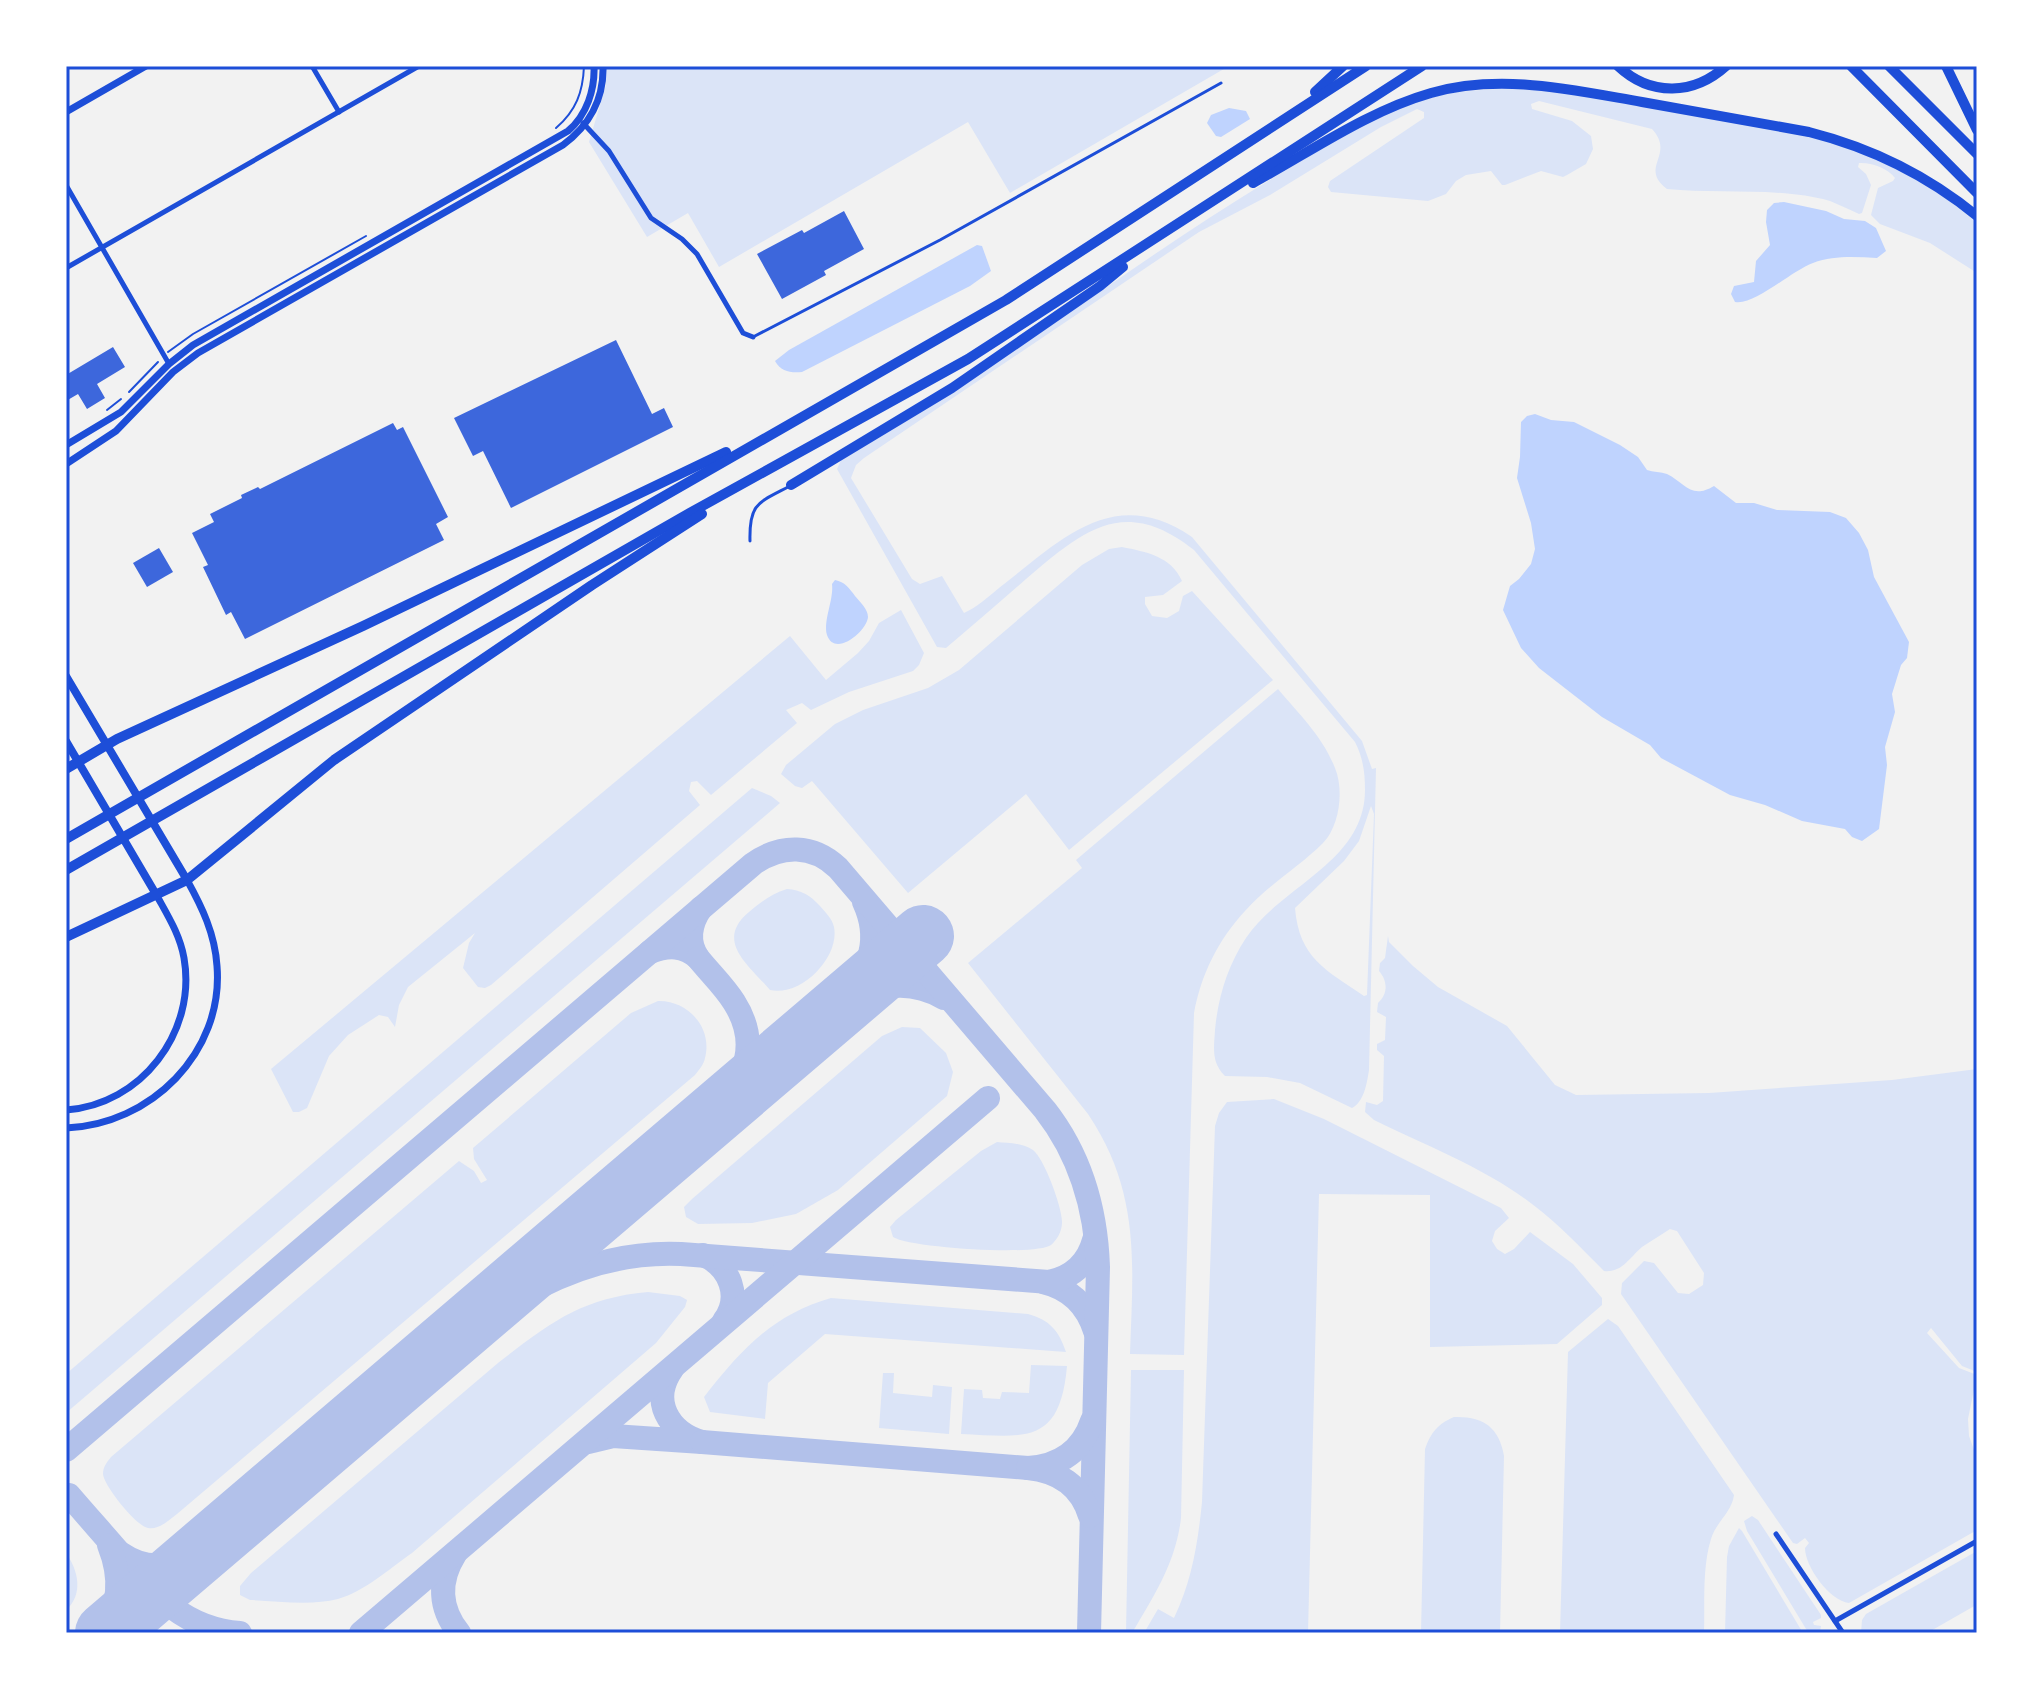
<svg xmlns="http://www.w3.org/2000/svg" width="2043" height="1699" viewBox="0 0 2043 1699" font-family="Figtree,sans-serif">
<rect width="100%" height="100%" fill="#f2f2f2"/>
<!-- green -->
<g fill="#dbe4f7" fill-rule="evenodd">
<path d="M 606,66 L 1229,66 L 1010,193 L 968,122 L 719,267 L 688,213 L 647,237 L 589,142 L 606,85 Z"/>
<path d="M 1543,88 L 1808,135 L 1850,147 L 1904,170 L 1977,220 L 1977,273 L 1930,243 L 1880,224 L 1871,215 L 1878,188 L 1893,181 L 1895,178 C 1888,168 1870,162 1859,163 L 1858,167 L 1866,174 L 1871,185 L 1862,213 L 1859,214 C 1850,210 1840,205 1830,201 C 1783,187 1717,194 1667,189 C 1638,167 1676,155 1652,129 L 1539,101 L 1531,104 L 1532,109 L 1572,121 L 1591,136 L 1593,149 L 1586,164 L 1567,175 L 1563,177 L 1541,171 L 1505,185 L 1502,185 L 1491,171 L 1466,175 L 1456,181 L 1446,194 L 1428,201 L 1331,192 L 1328,187 L 1330,181 L 1424,118 L 1424,112 L 1417,109 L 1381,127 L 1270,195 L 1199,232 L 864,458 L 856,465 L 851,478 L 912,579 L 920,584 L 942,576 L 964,613 C 976,608 988,597 999,588 C 1060,541 1113,483 1192,537 L 1362,741 L 1372,769 L 1376,768 L 1369,1070 C 1367,1083 1364,1102 1352,1108 L 1300,1083 L 1267,1077 L 1225,1076 C 1211,1062 1214,1048 1215,1030 C 1218,997 1228,965 1246,938 C 1282,885 1365,862 1365,790 C 1365,772 1363,758 1355,742 L 1194,550 C 1124,495 1084,530 1026,579 C 1000,602 973,625 946,648 L 937,647 L 837,469 L 842,458 C 990,376 1123,269 1268,181 C 1317,152 1368,116 1423,100 C 1463,88 1502,89 1543,88 ZM 1371,806 L 1374,814 L 1367,995 L 1364,996 C 1326,970 1299,958 1295,908 L 1344,861 L 1359,841 Z"/>
<path d="M 1122,547 C 1146,552 1171,556 1182,581 L 1163,595 L 1145,597 L 1145,604 L 1152,616 L 1167,618 L 1179,611 L 1183,596 L 1192,591 L 1273,680 L 1069,850 L 1026,794 L 908,893 L 812,781 L 802,788 L 795,786 L 781,774 L 786,765 L 835,724 L 863,710 L 928,688 L 959,670 L 1082,565 L 1109,549 Z"/>
<path d="M 901,610 L 924,653 L 919,665 L 913,671 L 849,692 L 811,710 L 802,703 L 786,710 L 797,723 L 711,795 L 697,781 L 691,782 L 689,791 L 700,805 L 491,985 L 485,988 L 478,987 L 463,968 L 469,943 L 475,933 L 408,987 L 399,1005 L 395,1027 L 388,1017 L 379,1015 L 348,1035 L 329,1056 L 307,1108 L 299,1112 L 293,1112 L 271,1069 L 790,636 L 826,680 L 858,653 L 869,641 L 879,623 Z"/>
<path d="M 1278,689 C 1299,714 1323,737 1335,768 C 1344,789 1340,826 1323,843 C 1299,867 1268,885 1245,911 C 1218,940 1201,975 1194,1013 L 1184,1355 L 1130,1354 C 1133,1265 1141,1193 1088,1114 L 968,963 L 1082,868 L 1076,860 Z"/>
<path d="M 752,788 L 771,796 L 780,803 L 66,1413 L 66,1374 Z"/>
<path d="M 787,889 C 801,890 810,895 820,906 C 825,912 832,918 834,927 C 840,957 801,997 770,990 C 749,965 714,941 749,912 C 761,902 771,894 787,889 Z"/>
<path d="M 1388,936 L 1389,942 L 1413,966 L 1438,987 L 1507,1026 L 1555,1085 L 1576,1095 L 1709,1093 L 1892,1080 L 1977,1069 L 1977,1372 L 1962,1366 L 1931,1328 L 1927,1333 L 1959,1368 L 1977,1375 L 1968,1419 L 1969,1436 L 1977,1458 L 1977,1530 L 1849,1603 C 1830,1601 1805,1567 1805,1548 L 1809,1543 L 1805,1538 L 1797,1544 L 1793,1543 L 1621,1294 L 1622,1283 L 1644,1261 L 1654,1263 L 1678,1293 L 1689,1294 L 1703,1285 L 1704,1273 L 1677,1231 L 1670,1229 C 1661,1235 1651,1241 1642,1247 C 1629,1258 1622,1273 1604,1271 C 1581,1248 1559,1224 1532,1204 C 1487,1169 1425,1145 1374,1120 L 1365,1112 L 1366,1102 L 1377,1105 L 1383,1101 L 1384,1056 L 1377,1050 L 1377,1044 L 1385,1040 L 1386,1017 L 1377,1012 L 1378,1003 C 1389,993 1387,980 1379,971 L 1380,963 L 1385,958 Z"/>
<path d="M 658,1001 C 687,1000 713,1027 705,1058 C 704,1064 699,1070 695,1075 L 177,1514 C 169,1520 159,1530 148,1528 C 136,1526 104,1486 103,1474 C 103,1467 107,1462 111,1457 L 459,1161 L 474,1171 L 481,1183 L 487,1180 L 474,1159 L 473,1148 L 631,1013 Z"/>
<path d="M 902,1027 L 920,1028 L 946,1053 L 953,1072 L 947,1096 L 838,1190 L 796,1214 L 752,1223 L 698,1224 L 686,1217 L 684,1207 L 692,1199 L 882,1036 Z"/>
<path d="M 1274,1099 L 1324,1119 L 1501,1208 L 1509,1218 L 1495,1231 L 1492,1241 L 1497,1249 L 1505,1254 L 1514,1249 L 1530,1232 L 1573,1264 L 1602,1298 L 1602,1305 L 1557,1344 L 1430,1347 L 1430,1195 L 1319,1194 L 1308,1633 L 1144,1633 L 1158,1609 L 1174,1618 C 1192,1581 1198,1542 1202,1502 L 1215,1126 L 1219,1113 L 1227,1102 Z"/>
<path d="M 997,1142 C 1008,1143 1023,1143 1033,1150 C 1044,1158 1063,1209 1062,1223 C 1062,1231 1057,1240 1051,1245 C 1037,1256 910,1248 893,1237 L 890,1227 L 896,1220 L 981,1151 Z"/>
<path d="M 648,1292 L 680,1296 L 687,1300 L 685,1307 L 656,1343 L 412,1553 C 389,1569 365,1591 338,1599 C 311,1606 277,1601 250,1600 L 240,1595 L 240,1586 L 251,1573 L 498,1363 C 550,1323 581,1298 648,1292 Z"/>
<path d="M 831,1298 L 1028,1314 C 1050,1320 1059,1331 1066,1352 L 825,1334 L 768,1383 L 765,1419 L 710,1412 L 704,1397 C 741,1350 772,1315 831,1298 Z"/>
<path d="M 1608,1319 L 1618,1326 L 1734,1495 C 1732,1512 1716,1522 1711,1539 C 1702,1568 1705,1603 1704,1633 L 1560,1633 L 1568,1352 Z"/>
<path d="M 1031,1365 L 1067,1366 C 1060,1445 1026,1437 961,1434 L 964,1389 L 982,1390 L 983,1398 L 1000,1399 L 1002,1392 L 1029,1393 Z"/>
<path d="M 1131,1370 L 1184,1370 L 1181,1518 C 1176,1562 1154,1596 1132,1633 L 1126,1633 Z"/>
<path d="M 883,1373 L 894,1373 L 893,1393 L 932,1397 L 933,1385 L 952,1387 L 949,1434 L 879,1428 Z"/>
<path d="M 1454,1417 C 1483,1416 1499,1427 1504,1456 L 1500,1633 L 1421,1633 L 1425,1449 C 1431,1432 1438,1424 1454,1417 Z"/>
<path d="M 1752,1516 L 1758,1520 L 1821,1615 L 1821,1618 L 1813,1622 L 1814,1625 L 1821,1626 L 1820,1632 L 1832,1633 L 1809,1633 L 1806,1629 L 1747,1531 L 1744,1521 Z"/>
<path d="M 1739,1528 L 1742,1531 L 1803,1633 L 1725,1633 L 1727,1557 L 1729,1546 Z"/>
<path d="M 1977,1551 L 1976,1605 L 1927,1633 L 1861,1633 L 1862,1620 L 1866,1614 Z"/>
<path d="M 66,1553 C 78,1570 84,1594 66,1610 Z"/>
</g>
<!-- water -->
<g fill="#bfd3fe">
<path d="M 1229,108 L 1246,111 L 1250,119 L 1221,137 L 1216,136 L 1207,123 L 1211,115 Z"/>
<path d="M 1784,202 L 1826,211 L 1844,219 L 1865,221 L 1876,228 L 1886,251 L 1877,258 C 1856,257 1834,255 1813,263 C 1791,271 1754,306 1735,302 L 1731,294 L 1734,286 L 1754,282 L 1756,261 L 1770,245 L 1766,222 L 1767,210 L 1774,203 Z"/>
<path d="M 977,245 L 982,246 L 991,271 L 970,286 L 802,372 C 791,373 781,372 775,361 L 789,350 Z"/>
<path d="M 1535,414 L 1551,420 L 1574,422 L 1620,445 L 1638,457 L 1647,470 C 1653,472 1661,472 1667,474 C 1685,483 1691,500 1714,486 L 1736,503 L 1754,503 L 1777,510 L 1830,512 L 1846,518 L 1859,533 L 1868,550 L 1874,577 L 1909,642 L 1907,658 L 1901,665 L 1892,694 L 1895,712 L 1885,747 L 1887,765 L 1879,829 L 1862,841 L 1852,837 L 1845,829 L 1802,821 L 1765,805 L 1730,795 L 1661,758 L 1650,745 L 1602,717 L 1539,668 L 1521,648 L 1503,610 L 1510,586 L 1519,579 L 1531,564 L 1535,549 L 1531,523 L 1517,478 L 1520,457 L 1521,422 L 1527,416 Z"/>
<path d="M 835,580 C 845,582 849,588 855,596 C 860,602 868,609 868,617 C 867,631 835,658 827,635 C 823,620 834,600 832,584 Z"/>
</g>
<g fill="none" stroke-linecap="round" stroke-linejoin="round">
<!-- taxiway -->
<g stroke="#b2c1ea" stroke-width="24">
<path d="M 864,902 C 882,941 868,966 848,1000 C 881,984 911,979 944,998"/>
<path d="M 650,952 C 668,945 684,945 698,958 C 687,942 690,924 701,908"/>
<path d="M 693,1132 C 731,1096 769,1057 734,1002 C 724,986 710,973 698,958"/>
<path d="M 703,1255 C 730,1266 742,1297 724,1321"/>
<path d="M 1043,1282 C 1069,1288 1087,1305 1095,1331"/>
<path d="M 413,1372 C 493,1310 574,1249 681,1254 L 1049,1282 C 1073,1277 1088,1263 1094,1240"/>
<path d="M 588,1442 L 613,1436 L 702,1442 C 668,1432 650,1400 672,1369"/>
<path d="M 702,1442 L 1028,1468"/>
<path d="M 66,1450 L 753,864 C 781,844 813,844 838,868 L 1045,1110 C 1081,1156 1096,1208 1098,1267 L 1089,1633"/>
<path d="M 69,1495 C 87,1516 105,1536 123,1557 C 156,1596 185,1629 240,1633"/>
<path d="M 1090,1516 C 1081,1485 1058,1471 1028,1468 C 1060,1466 1082,1451 1092,1421"/>
<path d="M 122,1554 C 164,1583 200,1550 233,1525"/>
<path d="M 455,1554 C 438,1581 439,1608 459,1633"/>
<path d="M 100,1633 C 121,1607 121,1575 109,1545"/>
<path d="M 361,1633 L 988,1098"/>
</g>
<!-- runway -->
<path stroke="#b2c1ea" stroke-width="62" d="M 106,1633 L 923,936"/>
</g>
<!-- building -->
<g fill="#3d67dc">
<path d="M 844,211 L 864,249 L 824,271 L 826,275 L 782,299 L 757,254 L 802,230 L 804,233 Z"/>
<path d="M 616,340 L 652,414 L 664,408 L 673,427 L 511,508 L 483,451 L 473,456 L 454,418 Z"/>
<path d="M 113,347 L 125,367 L 97,384 L 105,398 L 87,409 L 78,394 L 66,401 L 66,375 Z"/>
<path d="M 393,423 L 397,430 L 403,427 L 448,517 L 436,524 L 444,540 L 245,639 L 231,612 L 226,615 L 203,567 L 208,565 L 192,533 L 214,522 L 210,514 L 242,498 L 241,495 L 258,487 L 260,489 Z"/>
<path d="M 159,548 L 173,572 L 147,587 L 133,563 Z"/>
</g>
<g fill="none" stroke-linecap="round" stroke-linejoin="round">
<!-- path -->
<g stroke="#1d4ed8" stroke-width="2">
<path d="M 556,128 C 576,111 583,92 584,66"/>
<path d="M 168,352 L 193,334 L 366,236"/>
<path d="M 129,392 L 158,362"/>
<path d="M 107,410 L 121,399"/>
</g>
<!-- service -->
<g stroke="#1d4ed8" stroke-width="3">
<path d="M 753,337 L 940,240 L 1221,83"/>
<path d="M 750,541 C 749,503 758,503 790,486"/>
</g>
<!-- minor -->
<g stroke="#1d4ed8" stroke-width="5">
<path d="M 312,66 L 339,112"/>
<path d="M 583,123 L 609,151 L 651,218 L 682,239 L 697,254 L 743,333 L 753,337"/>
<path d="M 66,185 L 169,364"/>
<path d="M 66,268 L 419,66"/>
<path d="M 1776,1534 L 1843,1633"/>
<path d="M 1835,1621 L 1977,1541"/>
</g>
<!-- tertiary -->
<g stroke="#1d4ed8" stroke-width="7">
<path d="M 66,112 L 146,66"/>
<path d="M 66,445 L 121,412 L 169,364 L 193,345 L 568,131 C 587,115 595,89 594,66"/>
<path d="M 66,464 L 116,431 L 173,372 L 198,353 L 563,145 C 589,126 604,99 603,66"/>
<path d="M 66,1110 C 141,1105 197,1032 184,958 C 180,935 168,916 157,896"/>
<path d="M 66,1128 C 150,1125 224,1053 217,966 C 215,934 202,907 187,880"/>
</g>
<!-- secondary -->
<g stroke="#1d4ed8" stroke-width="8">
<path d="M 66,676 L 187,880"/>
<path d="M 66,741 L 157,896"/>
</g>
<!-- motorway -->
<g stroke="#1d4ed8" stroke-width="10">
<path d="M 1618,66 C 1651,97 1694,95 1726,66"/>
<path d="M 1851,66 L 1977,193"/>
<path d="M 1889,66 L 1977,154"/>
<path d="M 1946,66 L 1977,130"/>
<path d="M 1315,92 L 1343,66"/>
<path d="M 1253,183 C 1310,152 1368,111 1431,93 C 1501,73 1572,90 1642,102 C 1697,112 1753,122 1809,132 C 1872,148 1927,175 1977,216"/>
<path d="M 791,485 L 952,388 L 1100,286 L 1123,267"/>
<path d="M 66,769 L 117,739 L 363,626 L 726,452"/>
<path d="M 66,839 L 1006,300 L 1366,66"/>
<path d="M 66,870 L 686,515 L 968,359 L 1422,66"/>
<path d="M 66,937 L 187,880 L 334,760 L 592,585 L 702,514"/>
</g>
</g>
<!-- border -->
<rect width="2043" height="1699" fill="none" stroke="#ffffff" stroke-width="136"/>
<rect x="68" y="68" width="1907" height="1563" fill="none" stroke="#1d4ed8" stroke-width="3"/>
</svg>
